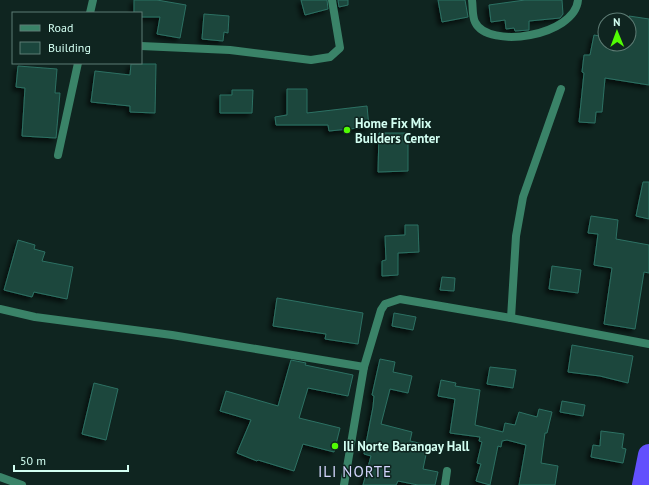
<svg xmlns="http://www.w3.org/2000/svg" width="649" height="485" viewBox="0 0 649 485" font-family="'PT Sans',sans-serif">
<defs>
<filter id="shadow"><feDropShadow dx="-3.5" dy="3.5" stdDeviation="2" flood-color="#0009"/></filter>
</defs>
<rect width="100%" height="100%" fill="#0f2520"/>
<!-- building -->
<g fill="#1b463d" stroke="#2d7163" filter="url(#shadow)">
<path d="M 134,0 L 157,0 L 186,5 L 180,38 L 157,34 L 160,17 L 141,17 L 141,13 L 134,13 Z"/>
<path d="M 301,0 L 327,0 L 328,9 L 305,15 Z"/>
<path d="M 338,0 L 348,0 L 348,5 L 339,7 Z"/>
<path d="M 438,0 L 465,0 L 468,17 L 442,22 Z"/>
<path d="M 525,0 L 562,0 L 563,14 L 560,18 L 529,21 L 529,30 L 515,31 L 514,28 L 506,29 L 505,20 L 491,22 L 489,5 Z"/>
<path d="M 204,14 L 229,16 L 228,33 L 224,32 L 223,41 L 202,39 Z"/>
<path d="M 629,16 L 649,19 L 649,85 L 605,78 L 602,112 L 596,112 L 595,123 L 579,122 L 584,73 L 582,72 L 584,55 L 590,55 L 594,35 L 605,37 L 605,44 L 629,44 Z"/>
<path d="M 131,64 L 156,64 L 155,113 L 130,112 L 130,106 L 91,102 L 95,71 L 130,75 Z"/>
<path d="M 18,66 L 57,69 L 55,93 L 60,93 L 56,138 L 22,136 L 25,88 L 16,87 Z"/>
<path d="M 287,89 L 307,89 L 307,113 L 367,106 L 369,127 L 329,131 L 328,125 L 276,125 L 275,117 L 287,115 Z"/>
<path d="M 232,90 L 253,90 L 252,113 L 220,113 L 220,95 L 232,95 Z"/>
<path d="M 379,133 L 408,133 L 408,171 L 378,172 Z"/>
<path d="M 643,182 L 649,182 L 649,219 L 636,216 Z"/>
<path d="M 591,216 L 618,220 L 616,239 L 649,245 L 649,273 L 644,272 L 635,329 L 604,324 L 612,268 L 594,265 L 598,234 L 588,233 Z"/>
<path d="M 405,225 L 418,225 L 419,252 L 398,253 L 398,275 L 382,276 L 382,261 L 386,260 L 385,236 L 405,235 Z"/>
<path d="M 18,240 L 35,245 L 34,249 L 45,252 L 42,261 L 73,267 L 67,299 L 34,292 L 32,297 L 4,290 Z"/>
<path d="M 552,266 L 581,270 L 578,293 L 549,289 Z"/>
<path d="M 442,277 L 455,278 L 454,291 L 440,290 Z"/>
<path d="M 277,298 L 363,313 L 358,344 L 325,339 L 326,334 L 273,326 Z"/>
<path d="M 394,313 L 416,317 L 413,330 L 392,326 Z"/>
<path d="M 572,345 L 633,356 L 628,383 L 600,376 L 568,372 Z"/>
<path d="M 380,359 L 395,362 L 393,372 L 412,376 L 408,393 L 390,389 L 381,424 L 412,432 L 410,441 L 428,445 L 423,469 L 438,472 L 435,485 L 418,485 L 398,481 L 396,485 L 363,485 L 371,456 L 364,454 L 373,407 L 374,396 L 372,395 Z"/>
<path d="M 291,360 L 306,363 L 305,365 L 353,375 L 348,396 L 308,388 L 299,418 L 340,428 L 334,452 L 303,444 L 294,471 L 258,460 L 257,461 L 237,453 L 251,420 L 220,411 L 226,391 L 278,406 Z"/>
<path d="M 490,367 L 516,370 L 513,388 L 487,384 Z"/>
<path d="M 441,380 L 456,383 L 455,386 L 480,390 L 475,425 L 503,432 L 505,423 L 515,425 L 519,412 L 537,417 L 539,409 L 552,412 L 547,433 L 545,433 L 541,463 L 558,466 L 555,485 L 519,485 L 526,445 L 507,440 L 502,441 L 501,447 L 498,446 L 490,485 L 476,481 L 481,464 L 477,463 L 482,442 L 479,441 L 480,437 L 450,433 L 455,399 L 438,396 Z"/>
<path d="M 94,383 L 118,389 L 106,440 L 82,434 Z"/>
<path d="M 562,401 L 585,405 L 583,416 L 560,412 Z"/>
<path d="M 601,431 L 624,434 L 622,448 L 626,449 L 623,463 L 591,457 L 593,445 L 600,446 Z"/>
</g>
<g fill="none" stroke-linecap="round" stroke-linejoin="round">
<!-- street -->
<g stroke="#3a8368" stroke-width="8">
<path d="M 472,0 C 473,6 472,16 475,22 C 488,50 575,36 578,0"/>
<path d="M 90,13 L 93,0"/>
<path d="M 141,46 L 230,50 L 311,60 L 330,57 L 340,48 L 332,0"/>
<path d="M 58,155 L 78,63"/>
<path d="M 0,309 L 35,317 L 172,335 L 364,367"/>
<path d="M 511,318 L 516,236 L 523,197 L 561,89"/>
<path d="M 0,477 L 22,485"/>
<path d="M 344,485 L 364,367 L 381,310 L 385,304 L 400,299 L 511,318 L 649,344"/>
<path d="M 445,485 L 447,471"/>
</g>
<!-- highway -->
<path stroke="#6250fd" stroke-width="22" d="M 643,485 L 649,455"/>
</g>
<!-- markers -->
<g fill="#51fb03" stroke="#0f2520" stroke-width="1.5">
<circle cx="347" cy="130" r="4"/>
<circle cx="335" cy="446" r="4"/>
</g>
<g text-anchor="middle" dominant-baseline="central" stroke-width="3" stroke-linejoin="round" paint-order="stroke">
<!-- poi labels -->
<g font-size="13" font-weight="bold" fill="#d3fff2" stroke="#0f2520" text-anchor="start">
<text x="355" y="123">Home Fix Mix<tspan x="355" dy="15">Builders Center</tspan></text>
<text x="343" y="446">Ili Norte Barangay Hall</text>
</g>
<!-- quarter labels -->
<g font-size="15" letter-spacing="1" fill="#d5d7ff" stroke="#0f2520">
<text x="355" y="471">ILI NORTE</text>
</g>
</g>
<!-- legend -->
<rect x="12" y="12" width="130" height="52" fill="#0f2520" stroke="#5d7c74"/>
<rect x="20" y="25" width="20" height="6" fill="#3a8368" stroke="#5d7c74"/>
<text x="48" y="32" font-size="12" fill="#d3fff2">Road</text>
<rect x="20" y="42" width="20" height="12" fill="#1b463d" stroke="#5d7c74"/>
<text x="48" y="52" font-size="12" fill="#d3fff2">Building</text>
<!-- north arrow -->
<g transform="translate(617 32) rotate(359)"><circle r="19" fill="#0f2520" stroke="#5d7c74"/>
<path d="M0-3L7 15L0 10L-7 15Z" fill="#51fb03"/>
<text y="-6" font-size="11" font-weight="bold" text-anchor="middle" fill="#d3fff2">N</text>
</g>
<!-- scale -->
<path d="M14 465v6h114v-6" fill="none" stroke="#d3fff2" stroke-width="2"/>
<text x="20" y="465" font-size="12" fill="#d3fff2" stroke="#0f2520" stroke-width="3" paint-order="stroke">50 m</text>
</svg>
